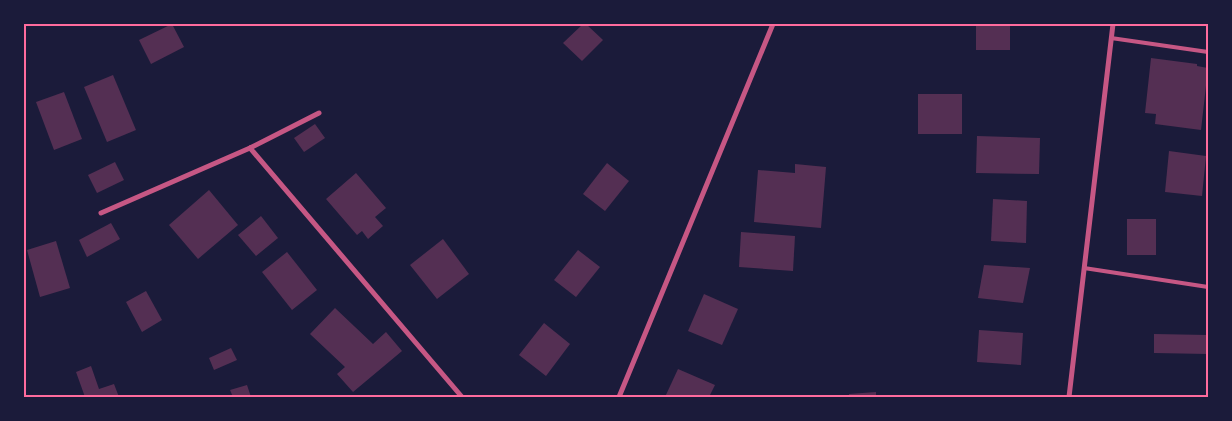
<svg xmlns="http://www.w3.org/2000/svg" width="1232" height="421" viewBox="0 0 1232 421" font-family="'Nunito Sans',sans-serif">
<rect width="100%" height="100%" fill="#1b1b3a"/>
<!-- building -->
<g fill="#542f53">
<path d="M 172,24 L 184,47 L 151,64 L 139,40 Z"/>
<path d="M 583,24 L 586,24 L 603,40 L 582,61 L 563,43 Z"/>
<rect x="976" y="24" width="34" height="26"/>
<path d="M 1151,58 L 1197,64 L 1197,66 L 1208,68 L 1201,130 L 1155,124 L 1156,114 L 1145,113 Z"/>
<path d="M 113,75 L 136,130 L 107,142 L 84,87 Z"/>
<path d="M 64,92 L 82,139 L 54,150 L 36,102 Z"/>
<rect x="918" y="94" width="44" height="40"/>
<path d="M 315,124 L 325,138 L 304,152 L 294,138 Z"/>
<path d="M 977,136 L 1040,138 L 1039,174 L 976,173 Z"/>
<path d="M 1169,151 L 1206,156 L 1202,196 L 1165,192 Z"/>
<path d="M 115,162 L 124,180 L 97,193 L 88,175 Z"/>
<path d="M 607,163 L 629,181 L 605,211 L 583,194 Z"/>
<path d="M 795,164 L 826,167 L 821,228 L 754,222 L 758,170 L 795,173 Z"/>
<path d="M 356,173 L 386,208 L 375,217 L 383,226 L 368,239 L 362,231 L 357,235 L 326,199 Z"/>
<path d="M 209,190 L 238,225 L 198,259 L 169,225 Z"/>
<path d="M 993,199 L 1027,201 L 1026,243 L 991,241 Z"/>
<path d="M 261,216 L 278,238 L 256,256 L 238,235 Z"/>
<rect x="1127" y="219" width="29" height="36"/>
<path d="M 111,223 L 120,239 L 87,257 L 79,240 Z"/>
<path d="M 741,232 L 795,236 L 793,271 L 739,267 Z"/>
<path d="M 443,239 L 469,274 L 437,299 L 410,265 Z"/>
<path d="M 56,241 L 70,288 L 40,297 L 27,250 Z"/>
<path d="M 578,250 L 600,267 L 576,297 L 554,280 Z"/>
<path d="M 287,252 L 317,290 L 292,310 L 262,272 Z"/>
<path d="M 984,265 L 1030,268 L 1023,303 L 978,298 Z"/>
<path d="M 146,291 L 162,320 L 142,332 L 126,302 Z"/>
<path d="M 704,294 L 738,309 L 722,345 L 688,331 Z"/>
<path d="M 335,308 L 373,344 L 386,332 L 402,351 L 353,392 L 337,374 L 345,367 L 310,334 Z"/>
<path d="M 544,323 L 570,344 L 546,376 L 519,355 Z"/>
<path d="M 979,330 L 1023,333 L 1021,365 L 977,362 Z"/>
<path d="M 1154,334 L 1208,335 L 1208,354 L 1154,353 Z"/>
<path d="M 231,348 L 237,360 L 214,370 L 209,358 Z"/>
<path d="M 91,366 L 99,389 L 114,384 L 119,397 L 85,397 L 76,372 Z"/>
<path d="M 678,369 L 715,385 L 709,397 L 665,397 Z"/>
<path d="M 247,385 L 251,397 L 233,397 L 230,390 Z"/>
<path d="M 876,392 L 876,397 L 849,397 L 849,394 Z"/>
</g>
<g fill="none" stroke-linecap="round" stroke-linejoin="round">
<!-- service -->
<g stroke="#c65784" stroke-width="4">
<path d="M 1111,38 L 1208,52"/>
<path d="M 1084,268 L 1208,287"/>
</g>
<!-- minor -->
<g stroke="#c65784" stroke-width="5">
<path d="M 250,148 L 462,397"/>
<path d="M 101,213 L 250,148 L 319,113"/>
<path d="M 619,397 L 773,24"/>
<path d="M 1069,397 L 1113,24"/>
</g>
</g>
<!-- border -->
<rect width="1232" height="421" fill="none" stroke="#1b1b3a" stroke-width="50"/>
<rect x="25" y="25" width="1182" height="371" fill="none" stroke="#ff6b9d" stroke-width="2"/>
</svg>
